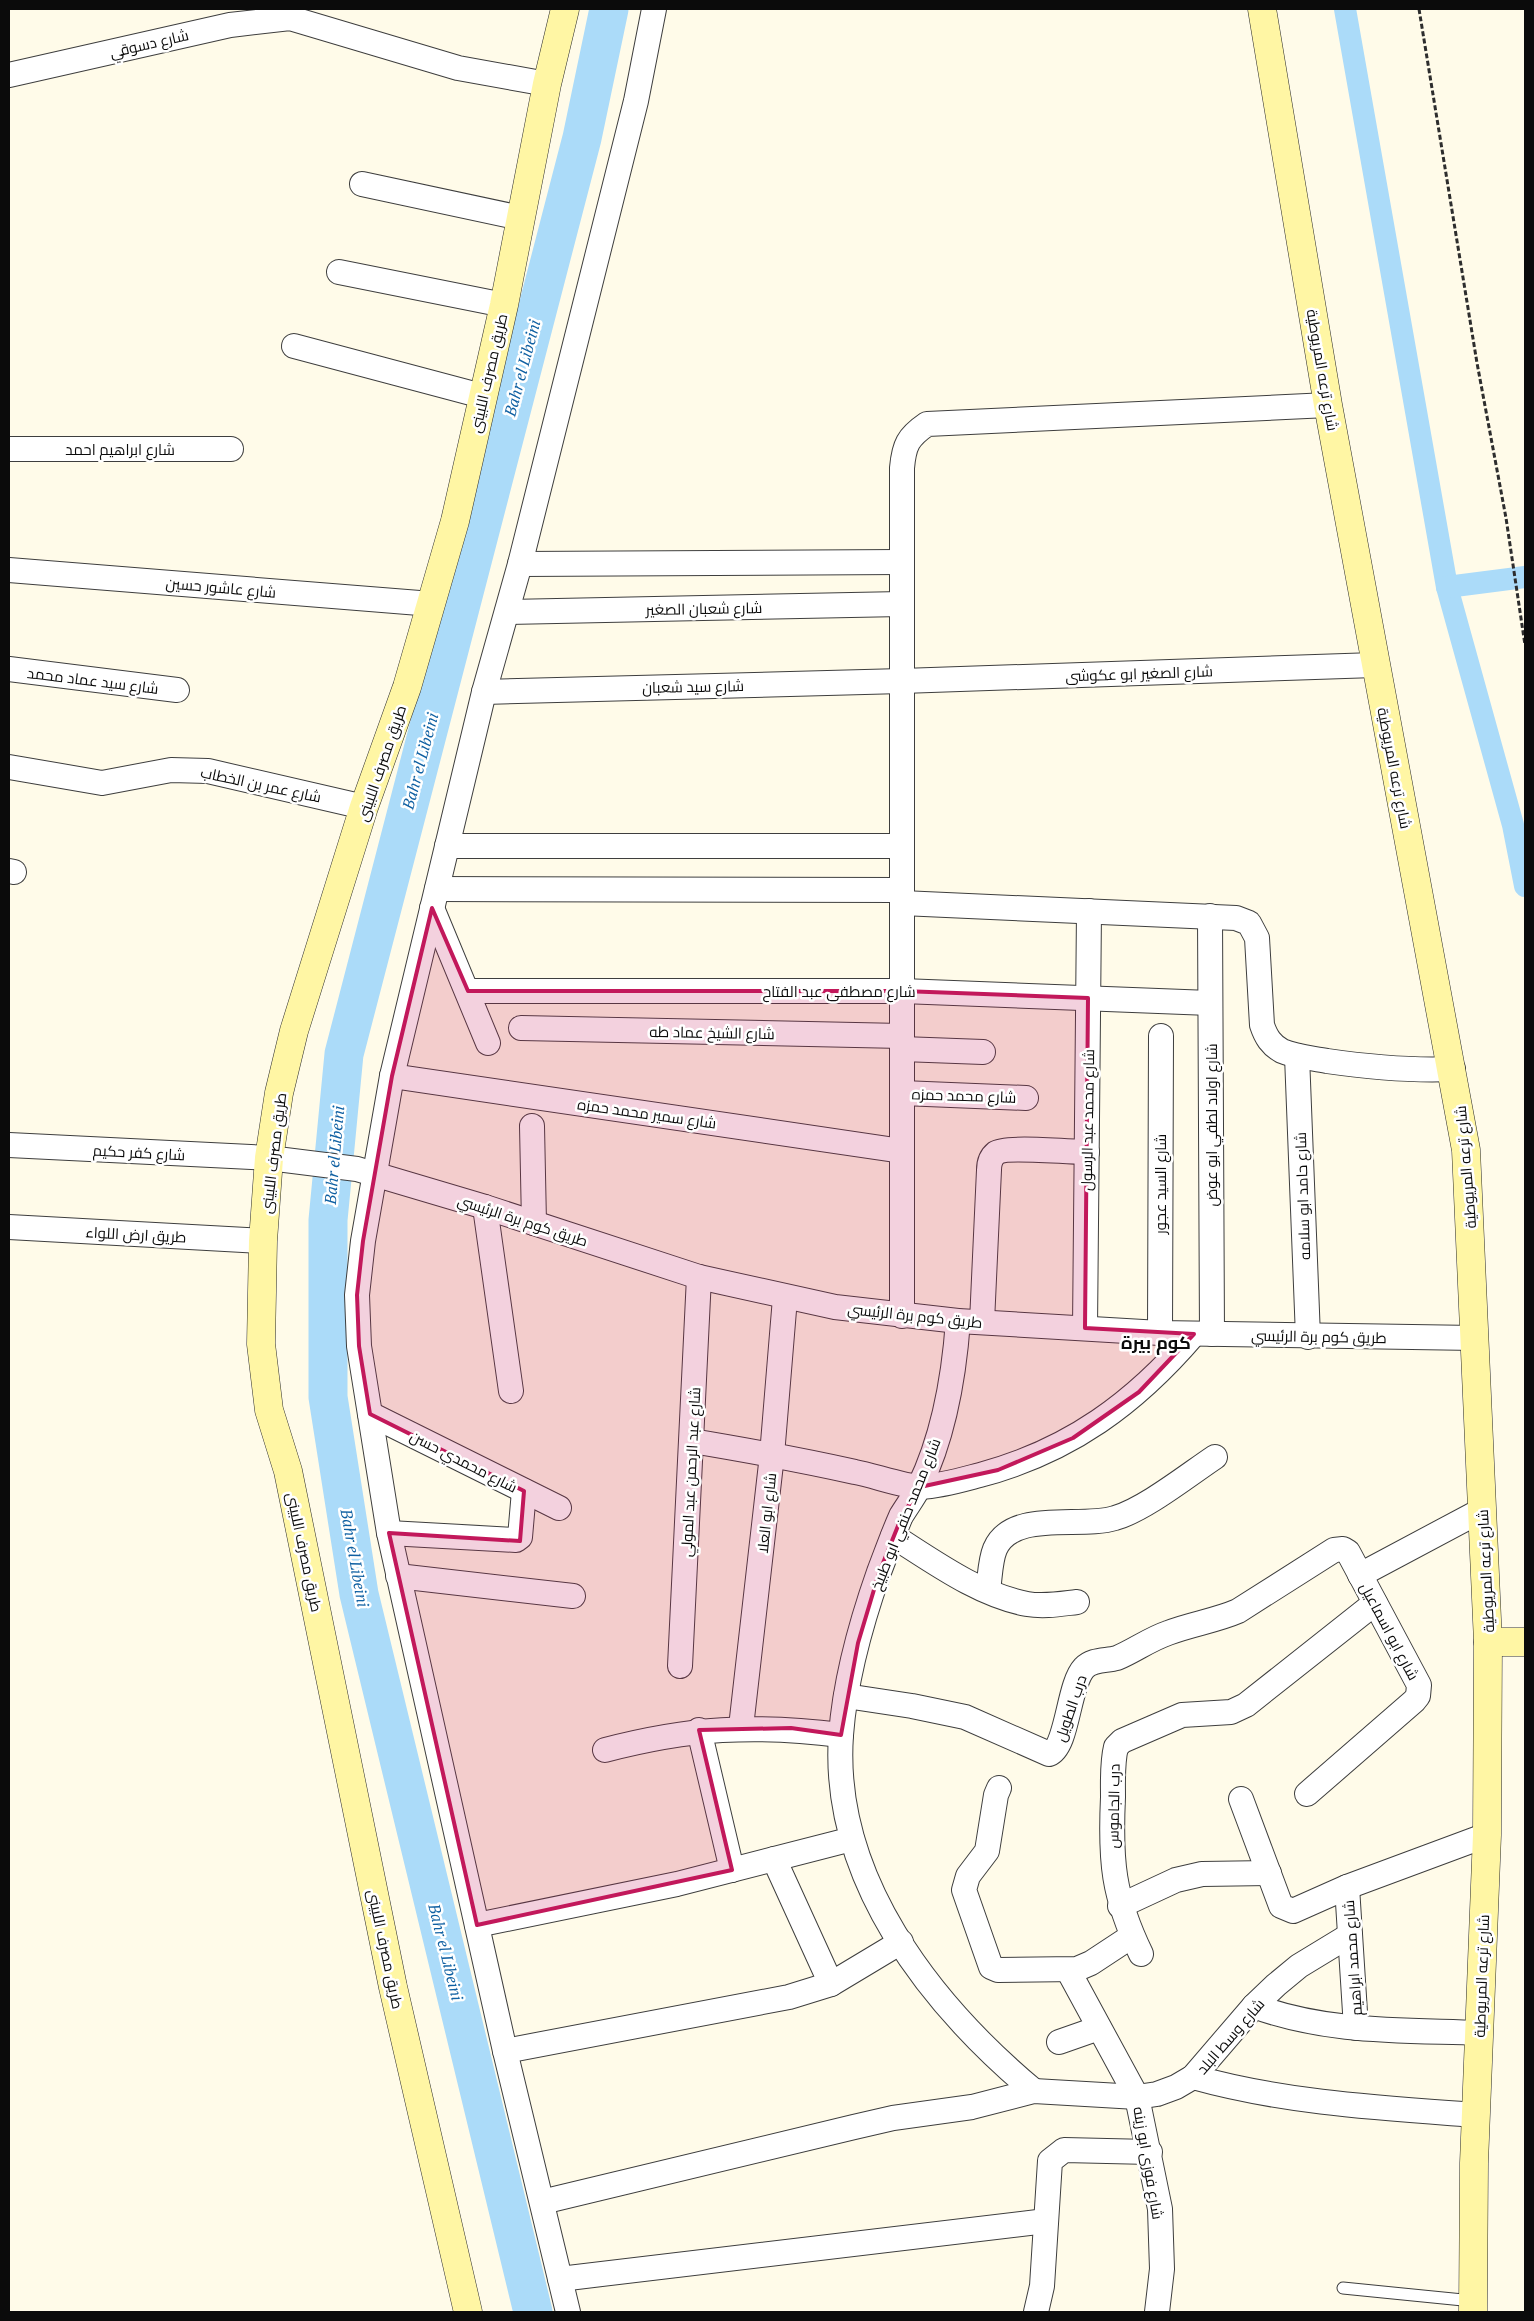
<svg xmlns="http://www.w3.org/2000/svg" width="1534" height="2321" viewBox="0 0 1534 2321" font-family="'PT Serif',Cairo,serif">
<rect width="100%" height="100%" fill="#fffbe9"/>
<g fill="none" stroke-linecap="round" stroke-linejoin="round">
<!-- canal -->
<g stroke="#abdbf9" stroke-width="22">
<path d="M 1345,9 L 1447,587 L 1513,825 L 1525,886"/>
<path d="M 1447,587 L 1525,577"/>
</g>
<!-- river -->
<path stroke="#abdbf9" stroke-width="39" d="M 533,2312 L 359,1594 L 328,1397 L 328,1220 L 344,1054 L 582,138 L 609,9"/>
<defs>
<path id="lane" d="M 1343,2288 L 1473,2301"/>
<g id="street">
<path d="M 9,75 L 230,25 L 290,18 L 458,68 L 547,84"/>
<path d="M 362,184 L 521,218"/>
<path d="M 339,272 L 504,305"/>
<path d="M 294,346 L 482,396"/>
<path d="M 9,449 L 231,449"/>
<path d="M 520,564 L 902,562"/>
<path d="M 9,570 L 432,604"/>
<path d="M 507,612 L 902,604"/>
<path d="M 9,669 L 177,690"/>
<path d="M 484,692 L 902,681 L 1375,665"/>
<path d="M 9,767 L 102,783 L 171,770 L 208,771 L 364,807"/>
<path d="M 447,846 L 902,846"/>
<path d="M 9,871 L 14,872"/>
<path d="M 437,889 L 902,890"/>
<path d="M 902,903 L 1236,918 L 1249,923 L 1257,938 L 1262,1025 C 1266,1037 1271,1045 1282,1051 C 1296,1057 1312,1058 1327,1061 C 1369,1067 1410,1071 1453,1069"/>
<path d="M 432,908 L 488,1043"/>
<path d="M 1210,916 L 1212,1334"/>
<path d="M 468,991 L 902,991 L 1210,1003"/>
<path d="M 521,1028 L 902,1036"/>
<path d="M 902,1049 L 983,1052"/>
<path d="M 1297,1056 L 1308,1337"/>
<path d="M 392,1076 L 902,1151"/>
<path d="M 902,1093 L 1026,1098"/>
<path d="M 532,1126 L 534,1223"/>
<path d="M 9,1145 L 269,1158 L 357,1169 L 485,1207 L 699,1277 L 835,1307 L 958,1321 L 1160,1333 L 1475,1338"/>
<path d="M 485,1207 L 511,1391"/>
<path d="M 9,1227 L 263,1241"/>
<path d="M 902,1316 L 902,468 C 904,445 908,437 927,424 L 1328,405"/>
<path d="M 958,1321 C 954,1377 944,1436 919,1487 C 914,1497 907,1506 901,1516 C 893,1534 886,1554 879,1572 C 861,1623 845,1681 841,1735 C 831,1878 930,2004 1034,2091"/>
<path d="M 982,1322 L 989,1170 C 989,1164 991,1157 996,1153 C 1006,1146 1071,1152 1087,1152"/>
<path d="M 1085,1328 L 1089,911"/>
<path d="M 1160,1333 L 1161,1036"/>
<path d="M 370,1414 L 559,1508"/>
<path d="M 692,1441 C 746,1450 801,1460 855,1472 C 872,1475 906,1487 921,1487 C 941,1486 961,1480 980,1475 C 1070,1451 1135,1403 1194,1334"/>
<path d="M 389,1533 L 516,1540 L 520,1537 L 524,1491"/>
<path d="M 893,1536 C 934,1562 979,1595 1027,1604 C 1044,1607 1060,1604 1077,1602"/>
<path d="M 1360,1575 L 1482,1510"/>
<path d="M 398,1576 L 573,1596"/>
<path d="M 988,1590 C 990,1578 990,1561 995,1549 C 1012,1509 1081,1529 1115,1518 C 1144,1510 1188,1475 1215,1457"/>
<path d="M 680,1666 L 699,1277"/>
<path d="M 846,1696 L 912,1706 L 965,1717 L 1049,1754 C 1068,1747 1068,1685 1084,1668 C 1092,1659 1106,1661 1117,1658 C 1134,1651 1150,1639 1168,1633 C 1191,1624 1215,1621 1238,1611 L 1334,1550 L 1343,1549 L 1348,1552 L 1419,1685 L 1418,1696 L 1414,1701 L 1307,1794"/>
<path d="M 741,1727 L 772,1455 L 785,1298"/>
<path d="M 699,1730 L 732,1870"/>
<path d="M 605,1750 C 689,1728 754,1724 841,1735"/>
<path d="M 999,1788 L 996,1795 L 987,1851 L 968,1876 L 964,1890 L 991,1967 L 998,1970 L 1077,1969 L 1091,1963 L 1132,1936"/>
<path d="M 1241,1799 L 1281,1906 L 1293,1911 L 1347,1887 L 1487,1835"/>
<path d="M 774,1859 L 831,1984"/>
<path d="M 1347,1887 L 1356,2028"/>
<path d="M 1120,1906 L 1176,1880 L 1202,1874 L 1269,1873"/>
<path d="M 477,1925 L 677,1884 L 852,1839"/>
<path d="M 1141,1954 C 1113,1896 1110,1861 1113,1797 C 1113,1781 1112,1763 1116,1747 L 1122,1741 L 1182,1715 L 1231,1712 L 1246,1705 L 1375,1603"/>
<path d="M 1068,1970 L 1137,2097 L 1160,2209 L 1162,2269 L 1157,2312"/>
<path d="M 1254,2006 C 1326,2033 1403,2030 1479,2033"/>
<path d="M 1059,2042 L 1099,2028"/>
<path d="M 505,2051 L 789,1997 L 831,1984 L 901,1942"/>
<path d="M 1193,2077 C 1286,2103 1381,2108 1476,2115"/>
<path d="M 542,2202 L 854,2127 L 893,2118 L 972,2107 L 1034,2091 L 1137,2097 L 1157,2094 L 1176,2087 L 1193,2077 L 1254,2006 L 1276,1985 L 1299,1966 L 1350,1935"/>
<path d="M 560,2279 L 1046,2221"/>
<path d="M 568,2312 L 505,2051 L 389,1533 L 359,1346 L 357,1295 L 363,1241 L 392,1076 L 484,692 L 520,564 L 636,101 L 654,9"/>
<path d="M 1036,2312 L 1042,2286 L 1050,2161 L 1064,2150 L 1150,2152"/>
</g>
<g id="secondary">
<path d="M 1262,9 L 1328,405 L 1466,1150 L 1488,1642 L 1487,1835 L 1474,2163 L 1473,2312"/>
<path d="M 1488,1642 L 1525,1642"/>
<path d="M 468,2312 L 393,1987 L 288,1471 L 269,1410 L 261,1344 L 263,1241 L 269,1158 L 279,1093 L 294,1031 L 364,807 L 407,687 L 455,521 L 504,305 L 547,84 L 565,9"/>
</g>
</defs>
<!-- lane casing -->
<use href="#lane" stroke="#3e3e3e" stroke-width="13"/>
<!-- street casing -->
<use href="#street" stroke="#3e3e3e" stroke-width="26"/>
<!-- secondary casing -->
<use href="#secondary" stroke="#2d2d2d" stroke-width="29"/>
<!-- path -->
<path stroke="#2d2d2d" stroke-width="3" stroke-dasharray="5 2.5" stroke-linecap="butt" d="M 1419,9 L 1477,363 L 1506,518 L 1525,645"/>
<!-- lane -->
<use href="#lane" stroke="#fff" stroke-width="11"/>
<!-- street -->
<use href="#street" stroke="#fff" stroke-width="24"/>
<!-- secondary -->
<use href="#secondary" stroke="#fff6a4" stroke-width="28"/>
</g>
<!-- marked area -->
<path fill="#c2185b" fill-opacity="0.2" stroke="#c2185b" stroke-width="4" stroke-linejoin="round" d="M 432,908 L 468,991 L 902,991 L 1088,998 L 1085,1328 L 1194,1334 L 1139,1392 L 1073,1438 L 998,1470 L 920,1487 L 902,1516 L 879,1573 L 858,1643 L 841,1735 L 791,1728 L 699,1730 L 732,1870 L 477,1925 L 389,1533 L 520,1541 L 524,1491 L 370,1414 L 359,1346 L 357,1295 L 363,1241 L 392,1076 Z"/>
<g text-anchor="middle" dominant-baseline="central" stroke-width="5" stroke-linejoin="round" paint-order="stroke">
<!-- street labels -->
<g font-size="15" fill="#0b0b0b" stroke="#fff">
<text transform="translate(149 43) rotate(-13)">شارع دسوقي</text>
<text transform="translate(1323 370) rotate(80)">شارع ترعه المريوطية</text>
<text transform="translate(488 373) rotate(-77)">طريق مصرف اللبينى</text>
<text x="120" y="449">شارع ابراهيم احمد</text>
<text transform="translate(221 587) rotate(5)">شارع عاشور حسين</text>
<text transform="translate(704 608) rotate(-1)">شارع شعبان الصغير</text>
<text transform="translate(1139 673) rotate(-2)">شارع الصغير ابو عكوشى</text>
<text transform="translate(93 680) rotate(7)">شارع سيد عماد محمد</text>
<text transform="translate(693 686) rotate(-1)">شارع سيد شعبان</text>
<text transform="translate(381 763) rotate(-71)">طريق مصرف اللبينى</text>
<text transform="translate(1395 768) rotate(79)">شارع ترعه المريوطية</text>
<text transform="translate(261 784) rotate(12)">شارع عمر بن الخطاب</text>
<text x="839" y="991">شارع مصطفى عبد الفتاح</text>
<text transform="translate(712 1032) rotate(1)">شارع الشيخ عماد طه</text>
<text transform="translate(964 1095) rotate(2)">شارع محمد حمزه</text>
<text transform="translate(647 1113) rotate(8)">شارع سمير محمد حمزه</text>
<text transform="translate(1087 1120) rotate(-89)">شارع محمد عبد الرسول</text>
<text transform="translate(1211 1125) rotate(-90)">شارع اولاد لطفي ابو عوض</text>
<text transform="translate(139 1152) rotate(3)">شارع كفر حكيم</text>
<text transform="translate(273 1153) rotate(-83)">طريق مصرف اللبينى</text>
<text transform="translate(1465 1167) rotate(-95)">شارع ترعه المريوطية</text>
<text transform="translate(1160 1184) rotate(-90)">شارع السيد عجور</text>
<text transform="translate(1302 1196) rotate(-92)">شارع حامد ابو سلامه</text>
<text transform="translate(523 1220) rotate(18)">طريق كوم برة الرئيسي</text>
<text transform="translate(136 1234) rotate(3)">طريق ارض اللواء</text>
<text transform="translate(915 1315) rotate(6)">طريق كوم برة الرئيسي</text>
<text transform="translate(1319 1336) rotate(1)">طريق كوم برة الرئيسي</text>
<text transform="translate(464 1461) rotate(27)">شارع محمدي حسن</text>
<text transform="translate(690 1472) rotate(-87)">شارع عبد الرحمن عبد المولي</text>
<text transform="translate(766 1513) rotate(-84)">شارع ابو العلا</text>
<text transform="translate(905 1514) rotate(-68)">شارع محمد حنفي ابو طبيخ</text>
<text transform="translate(305 1552) rotate(78)">طريق مصرف اللبينى</text>
<text transform="translate(1485 1571) rotate(-93)">شارع ترعه المريوطية</text>
<text transform="translate(1390 1631) rotate(62)">شارع ابو اسماعيل</text>
<text transform="translate(1070 1708) rotate(-71)">درب الطويل</text>
<text transform="translate(1113 1806) rotate(-89)">درب الجاموس</text>
<text transform="translate(386 1949) rotate(78)">طريق مصرف اللبينى</text>
<text transform="translate(1352 1958) rotate(-94)">شارع محمد ابراهيم</text>
<text transform="translate(1481 1976) rotate(-88)">شارع ترعه المريوطية</text>
<text transform="translate(1230 2036) rotate(-49)">شارع وسط البلد</text>
<text transform="translate(1149 2163) rotate(80)">شارع فوزى ابو زينه</text>
</g>
<!-- water labels -->
<g font-size="16" font-style="italic" fill="#0f60a2" stroke="#fff">
<text transform="translate(522 368) rotate(-75)">Bahr el Libeini</text>
<text transform="translate(420 761) rotate(-75)">Bahr el Libeini</text>
<text transform="translate(334 1155) rotate(-85)">Bahr el Libeini</text>
<text transform="translate(355 1558) rotate(80)">Bahr el Libeini</text>
<text transform="translate(446 1952) rotate(76)">Bahr el Libeini</text>
</g>
<!-- quarter labels -->
<g font-size="18" font-weight="bold" fill="#0b0b0b" stroke="#fff">
<text x="1156" y="1342">كوم بيرة</text>
</g>
</g>
<!-- border -->
<rect width="1534" height="2321" fill="none" stroke="#0b0b0b" stroke-width="20"/>
</svg>
